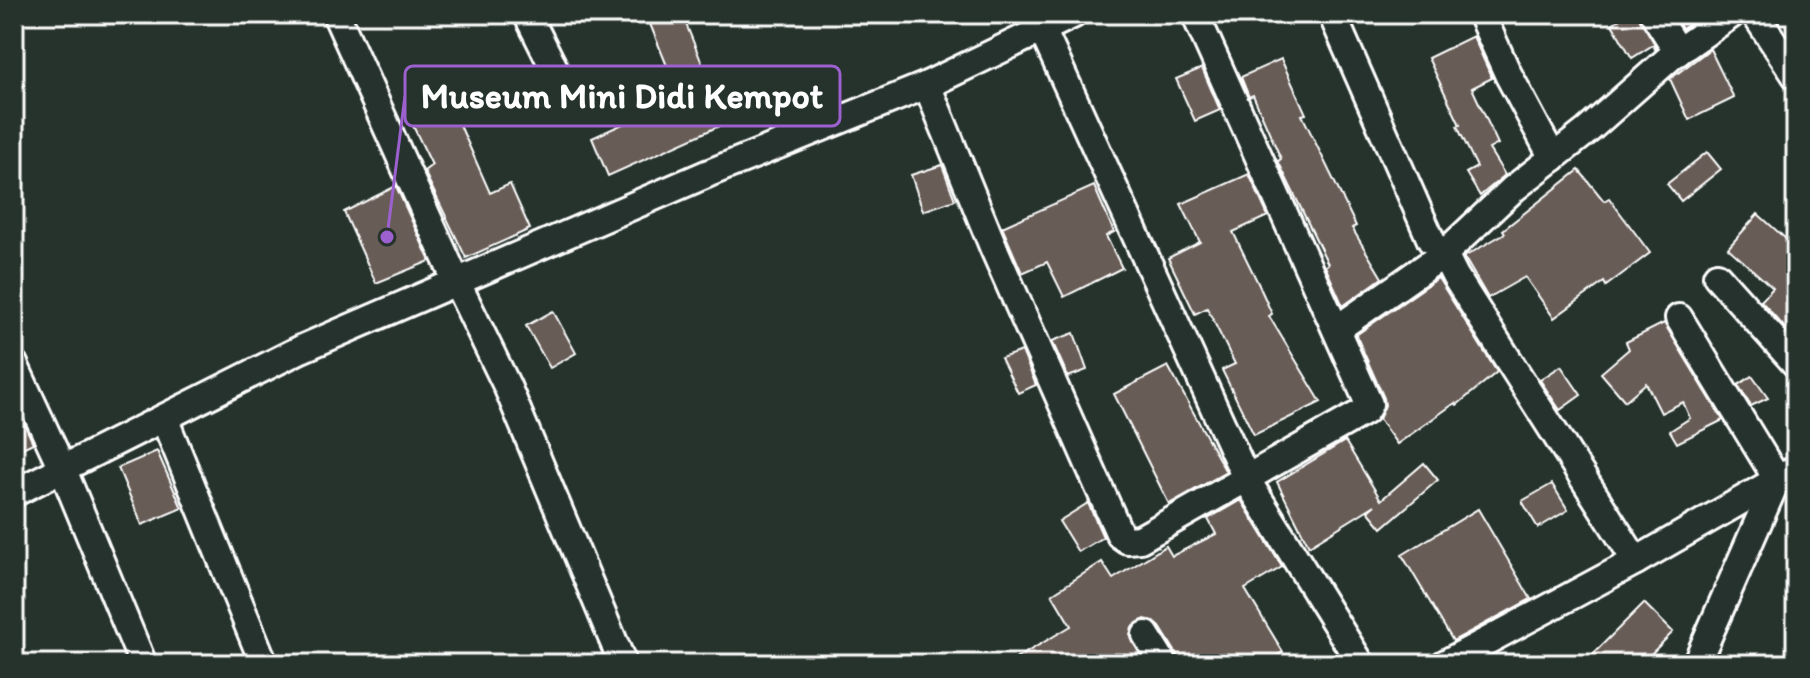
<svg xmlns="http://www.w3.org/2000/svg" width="1810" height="678" viewBox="0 0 1810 678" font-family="Itim,sans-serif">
<rect width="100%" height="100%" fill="#26332d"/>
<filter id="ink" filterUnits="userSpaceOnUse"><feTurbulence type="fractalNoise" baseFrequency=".0125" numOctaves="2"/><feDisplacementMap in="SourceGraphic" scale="16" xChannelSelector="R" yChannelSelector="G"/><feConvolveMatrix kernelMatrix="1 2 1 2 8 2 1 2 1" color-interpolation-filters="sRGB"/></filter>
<g filter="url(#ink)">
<!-- building -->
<g fill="#685c56" stroke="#fff" stroke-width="2">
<path d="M 646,14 L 682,14 L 726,123 L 608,176 L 592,138 L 680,98 Z"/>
<path d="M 1628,14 L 1638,14 L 1657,48 L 1655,49 L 1653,45 L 1632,58 L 1612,24 Z"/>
<path d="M 1673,14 L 1692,14 L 1695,20 L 1682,29 Z"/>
<path d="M 1473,36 L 1492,78 L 1472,88 L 1498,144 L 1489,149 L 1505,175 L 1480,196 L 1466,173 L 1477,167 L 1457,126 L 1460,125 L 1428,58 Z"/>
<path d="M 1710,49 L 1734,98 L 1689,120 L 1670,79 Z"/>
<path d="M 1281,59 L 1306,114 L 1302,115 L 1356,226 L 1352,228 L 1382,278 L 1343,306 L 1325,266 L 1328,264 L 1278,161 L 1281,159 L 1253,95 L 1249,97 L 1241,77 Z"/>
<path d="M 1202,68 L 1220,110 L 1195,121 L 1176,79 Z"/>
<path d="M 452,107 L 490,193 L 510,184 L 530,229 L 466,258 L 424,171 L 432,165 L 413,126 Z"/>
<path d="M 1707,152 L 1721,169 L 1681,201 L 1667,184 Z"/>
<path d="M 942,165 L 955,200 L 923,211 L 911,175 Z"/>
<path d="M 1579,170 L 1604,201 L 1609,198 L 1650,253 L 1606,286 L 1604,282 L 1554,318 L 1525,277 L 1488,298 L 1464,257 L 1505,233 L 1503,230 Z"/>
<path d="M 1249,174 L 1268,216 L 1233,232 L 1258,283 L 1272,314 L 1269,316 L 1321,402 L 1254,435 L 1222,370 L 1235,364 L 1207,308 L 1195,314 L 1168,258 L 1200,242 L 1181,204 Z"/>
<path d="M 396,186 L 430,261 L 376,283 L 344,212 Z"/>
<path d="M 1094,186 L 1114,232 L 1106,236 L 1122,268 L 1064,297 L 1047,262 L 1022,273 L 1002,227 Z"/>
<path d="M 1758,214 L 1796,248 L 1796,340 L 1761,301 L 1773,288 L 1728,248 Z"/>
<path d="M 1438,278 L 1497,372 L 1457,405 L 1455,403 L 1397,444 L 1379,419 L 1385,405 L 1384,398 L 1356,335 Z"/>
<path d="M 553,311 L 576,353 L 550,368 L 526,326 Z"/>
<path d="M 1664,323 L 1723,420 L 1677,443 L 1670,431 L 1690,418 L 1683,402 L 1661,413 L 1646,383 L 1625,401 L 1601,373 L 1629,349 L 1626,342 Z"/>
<path d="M 1074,333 L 1087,370 L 1068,377 L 1052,341 Z"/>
<path d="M 1022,351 L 1036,385 L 1018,393 L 1001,358 Z"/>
<path d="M 1168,366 L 1226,472 L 1169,504 L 1114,394 Z"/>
<path d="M 1561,366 L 1581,395 L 1560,410 L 1540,380 Z"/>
<path d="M 1752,376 L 1768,398 L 1751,406 L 1738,385 Z"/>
<path d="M 14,402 L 33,443 L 14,452 Z"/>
<path d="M 1345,441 L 1381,500 L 1424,463 L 1438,480 L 1382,528 L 1368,511 L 1375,505 L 1309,546 L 1277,482 Z"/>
<path d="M 157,451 L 182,508 L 142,525 L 118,468 Z"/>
<path d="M 1552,484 L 1568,510 L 1538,528 L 1522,501 Z"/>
<path d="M 1241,500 L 1282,567 L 1245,589 L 1283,652 L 1262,664 L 1180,664 L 1178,656 L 1160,627 L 1153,621 L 1145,619 L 1132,627 L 1130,635 L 1145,664 L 1007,664 L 1071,626 L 1052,594 L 1102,562 L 1113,579 L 1166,546 L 1172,556 L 1216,534 L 1208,519 Z"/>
<path d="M 1088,503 L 1103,537 L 1078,552 L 1059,521 Z"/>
<path d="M 1478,509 L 1531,599 L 1453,641 L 1402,555 Z"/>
<path d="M 1644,603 L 1673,632 L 1641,664 L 1583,664 Z"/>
</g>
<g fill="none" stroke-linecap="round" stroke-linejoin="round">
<defs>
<g id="street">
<path d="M 336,14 L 457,283 L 507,386 L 623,664"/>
<path d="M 527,14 L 566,92"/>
<path d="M 1035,14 L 1247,480 L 1361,664"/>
<path d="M 1332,14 L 1431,240"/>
<path d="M 1481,14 L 1508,74 L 1553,158"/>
<path d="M 1654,14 L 1678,52"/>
<path d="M 1755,14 L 1796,76"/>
<path d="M 927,85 L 994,249 L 1120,535 L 1127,540 L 1140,539 L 1365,411 L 1369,404 L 1195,14"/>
<path d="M 1444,254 L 1455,276 L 1636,561"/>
<path d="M 1717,276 L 1796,364"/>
<path d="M 1679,318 L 1777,479 L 1696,664"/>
<path d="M 1337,329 L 1444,254 L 1513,189 L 1587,131 L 1673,55 L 1732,14"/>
<path d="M 14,364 L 63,470 L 143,664"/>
<path d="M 164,418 L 264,664"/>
<path d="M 14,493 L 301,349 L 709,173 L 927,85 L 1074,14"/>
<path d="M 1146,635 L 1164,664"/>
<path d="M 1444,664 L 1636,561 L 1796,469"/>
</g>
</defs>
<!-- street casing -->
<use href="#street" stroke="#fff" stroke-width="32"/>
<!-- street -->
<use href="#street" stroke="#26332d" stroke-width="26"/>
</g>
</g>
<!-- callouts -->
<path fill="none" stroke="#9c61cf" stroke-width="3" d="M387 237L405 96"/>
<circle fill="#9c61cf" stroke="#26332d" stroke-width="3" cx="387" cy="237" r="8"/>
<rect fill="#26332d" stroke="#9c61cf" stroke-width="3" x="405" y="66" width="435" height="60" rx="8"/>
<g font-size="36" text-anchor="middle" font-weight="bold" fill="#fff">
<text x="622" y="108">Museum Mini Didi Kempot</text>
</g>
<!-- margin -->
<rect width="1810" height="678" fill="none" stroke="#26332d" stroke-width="48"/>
<rect x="24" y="24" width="1762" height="630" fill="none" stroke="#fff" stroke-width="3" filter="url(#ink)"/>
</svg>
